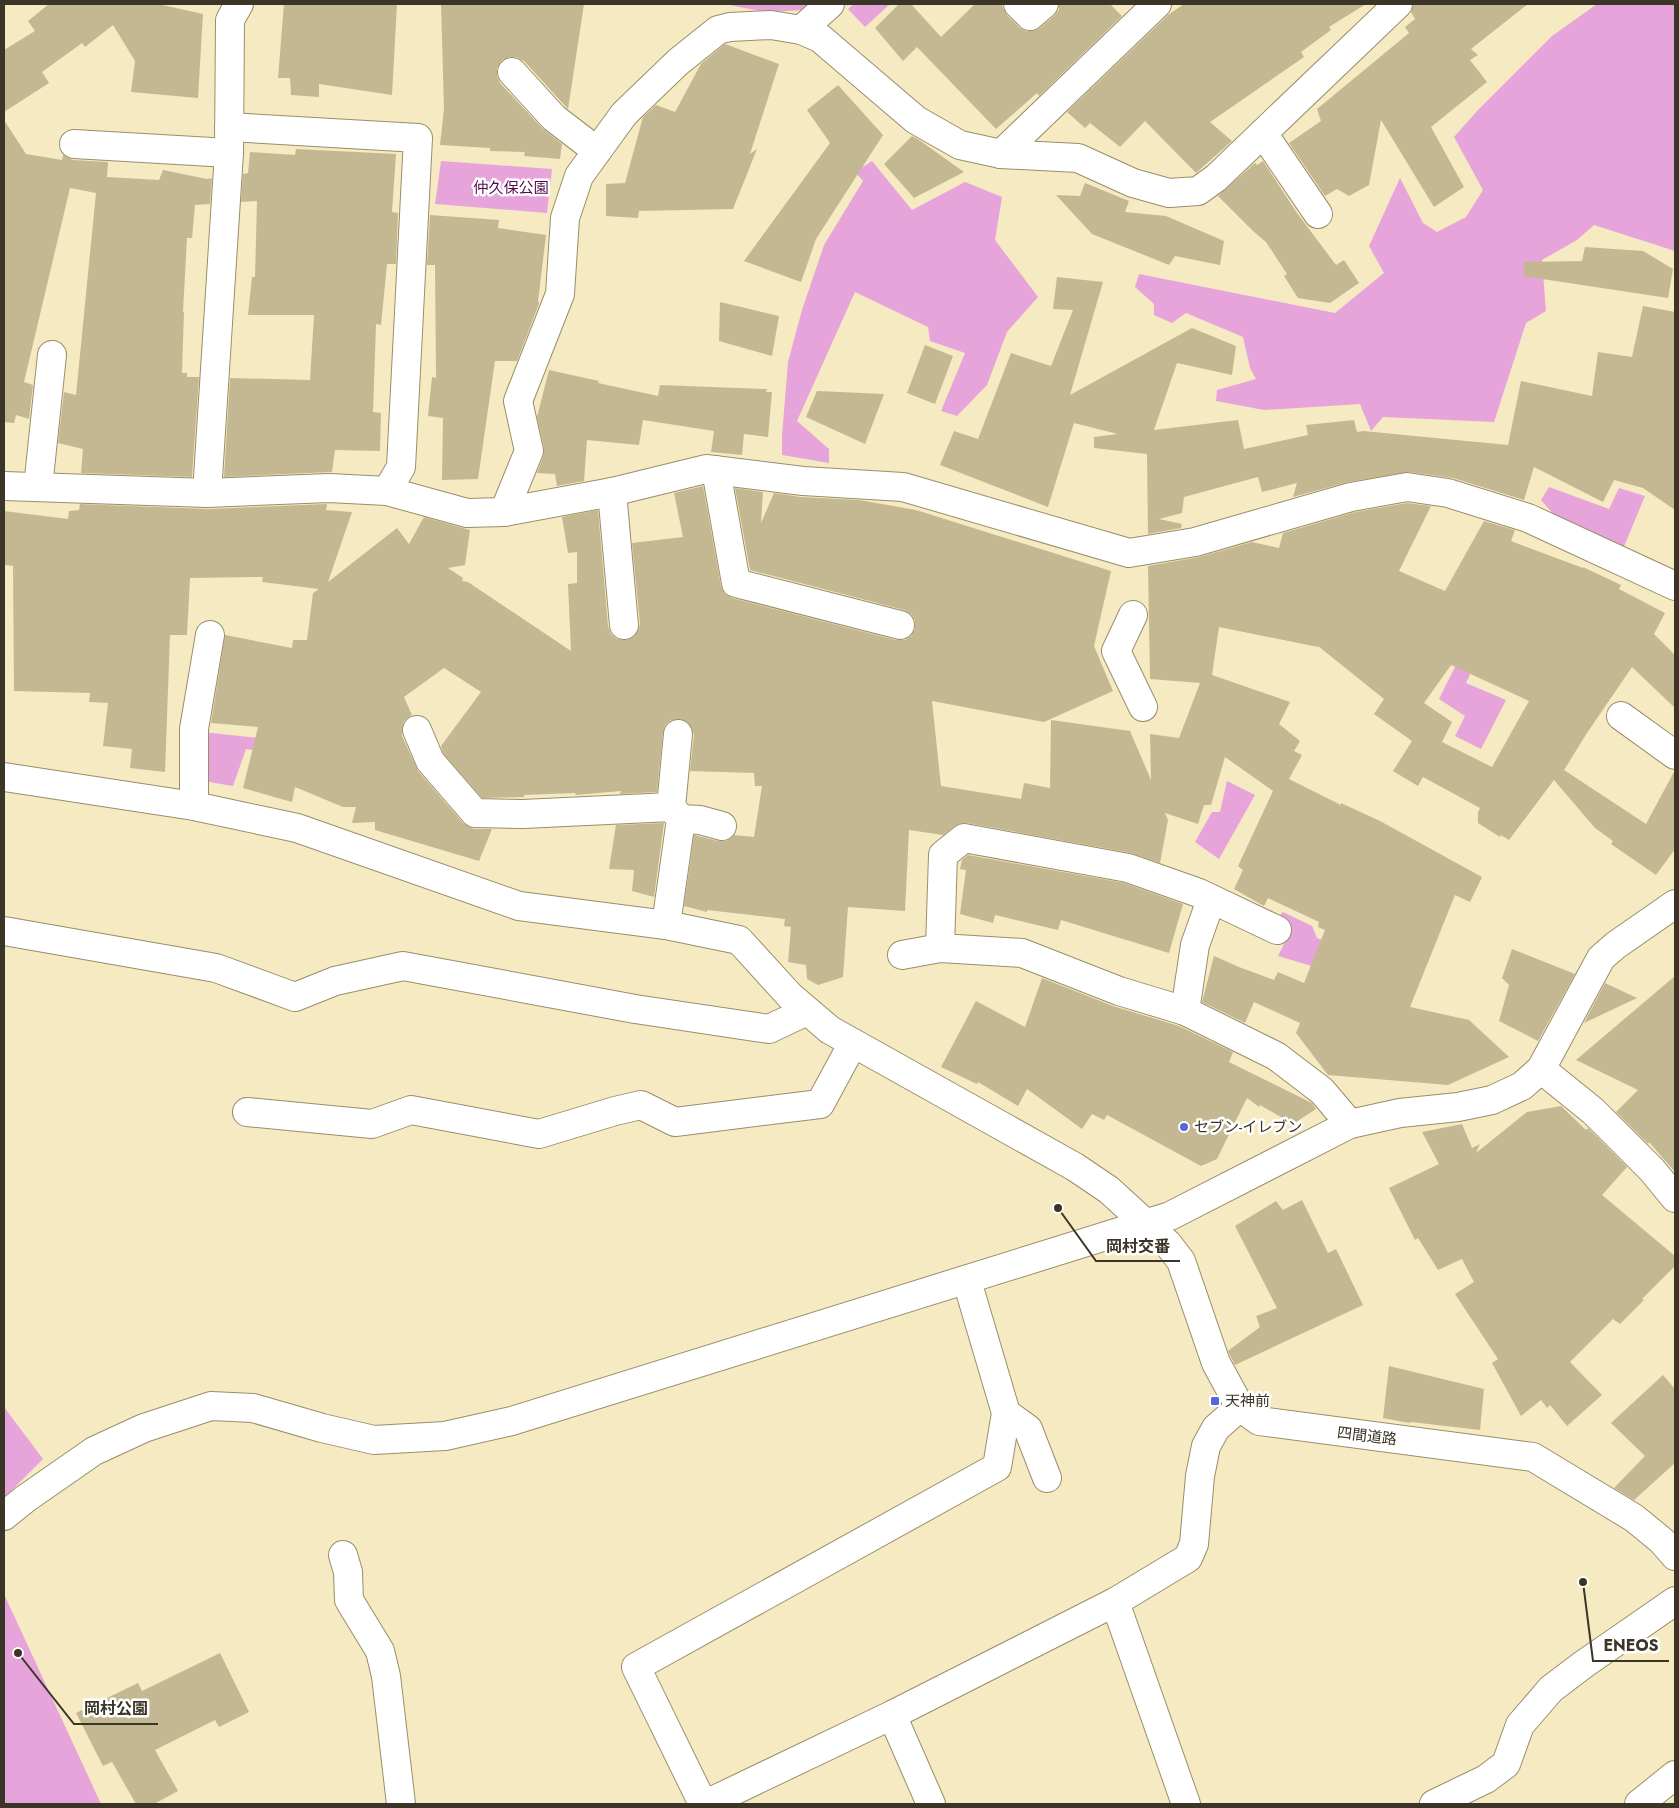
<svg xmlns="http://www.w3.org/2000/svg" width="1679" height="1808" viewBox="0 0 1679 1808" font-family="Jost,'Noto Sans JP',sans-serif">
<rect width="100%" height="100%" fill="#f6eac2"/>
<!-- green -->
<g fill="#e6a4db">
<path d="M 725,4 L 814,4 L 807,10 L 764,12 Z"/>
<path d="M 854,4 L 890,4 L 865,27 L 848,9 Z"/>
<path d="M 1597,4 L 1675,4 L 1675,251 L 1594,225 L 1577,240 L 1542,260 L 1546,311 L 1526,323 L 1494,422 L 1383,417 L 1371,431 L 1360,404 L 1264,410 L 1216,401 L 1217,390 L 1256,379 L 1250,368 L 1243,337 L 1186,313 L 1172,323 L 1154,315 L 1154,304 L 1135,287 L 1139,274 L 1335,313 L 1384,273 L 1369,246 L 1400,178 L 1423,223 L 1437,232 L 1466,217 L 1483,190 L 1454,137 L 1478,110 L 1552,36 Z"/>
<path d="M 441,161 L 552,169 L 547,213 L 435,204 Z"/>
<path d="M 872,161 L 912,210 L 965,182 L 1002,197 L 995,240 L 1038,297 L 1007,332 L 987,385 L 957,416 L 941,411 L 965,353 L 930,341 L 928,327 L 855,292 L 797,421 L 829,449 L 829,463 L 782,455 L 782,436 L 788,362 L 802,310 L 824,245 L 863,181 L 855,172 Z"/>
<path d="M 1549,487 L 1609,509 L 1619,488 L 1645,496 L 1623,549 L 1555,516 L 1541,500 Z"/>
<path d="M 1459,659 L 1473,668 L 1466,683 L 1506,700 L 1481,749 L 1455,736 L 1465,716 L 1439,699 Z"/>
<path d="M 203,732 L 277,740 L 275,753 L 246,749 L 233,786 L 203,781 Z"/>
<path d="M 1227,781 L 1255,795 L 1219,859 L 1195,842 L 1212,812 L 1220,812 Z"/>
<path d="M 1283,912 L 1312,926 L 1317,938 L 1351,951 L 1345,976 L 1278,956 L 1292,928 L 1276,919 Z"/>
<path d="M 4,1407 L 43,1459 L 4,1498 Z"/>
<path d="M 4,1594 L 101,1804 L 4,1804 Z"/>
</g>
<!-- building -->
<g fill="#c4b892" fill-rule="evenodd">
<path d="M 49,4 L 158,4 L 203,14 L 198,98 L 131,92 L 135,61 L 113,25 L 85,47 L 82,43 L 42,72 L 49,83 L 4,112 L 4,50 L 35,31 L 28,21 Z"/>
<path d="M 284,4 L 397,4 L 392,95 L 319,84 L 319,97 L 291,95 L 290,78 L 278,78 Z"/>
<path d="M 441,4 L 584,4 L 568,109 L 524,61 L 517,57 L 509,57 L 502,60 L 497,68 L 497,76 L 500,83 L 543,129 L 562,144 L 560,159 L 524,156 L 525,152 L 490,151 L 490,148 L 440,145 L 444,109 Z"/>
<path d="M 899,4 L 911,4 L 941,37 L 975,4 L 1001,4 L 1007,15 L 1019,27 L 1026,31 L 1034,31 L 1040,28 L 1054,16 L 1059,10 L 1059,4 L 1110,4 L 1122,16 L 1039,96 L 1037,93 L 996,129 L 917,47 L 903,61 L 875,28 Z"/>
<path d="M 1184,4 L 1366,4 L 1329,27 L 1331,30 L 1301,52 L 1304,57 L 1210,122 L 1232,141 L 1196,173 L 1145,121 L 1120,147 L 1090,123 L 1085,128 L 1067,112 L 1168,15 Z"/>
<path d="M 1413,4 L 1528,4 L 1471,49 L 1478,55 L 1470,60 L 1487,82 L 1431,127 L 1464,187 L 1434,207 L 1381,120 L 1369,185 L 1349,196 L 1337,189 L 1325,196 L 1289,143 L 1321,121 L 1317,109 L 1409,33 L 1405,27 L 1415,19 L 1411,12 Z"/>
<path d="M 725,44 L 779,64 L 750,154 L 757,149 L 733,209 L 639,211 L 638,218 L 606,216 L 606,184 L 625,183 L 643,117 L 656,105 L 675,112 L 701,64 Z"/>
<path d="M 838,85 L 883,135 L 816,239 L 801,282 L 744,261 L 830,143 L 807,110 Z"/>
<path d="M 4,120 L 26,154 L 62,160 L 63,155 L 73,160 L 108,162 L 107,177 L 159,180 L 163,170 L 207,179 L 212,178 L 210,204 L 195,205 L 192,238 L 187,238 L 183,312 L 184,312 L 182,373 L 187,373 L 187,377 L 199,377 L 192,477 L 81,473 L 83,449 L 58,443 L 64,392 L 76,395 L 96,193 L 70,188 L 24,382 L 33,385 L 29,419 L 16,415 L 14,423 L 4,422 Z"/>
<path d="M 912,136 L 919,140 L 964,172 L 914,198 L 884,164 Z"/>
<path d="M 296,149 L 396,154 L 392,212 L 398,213 L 396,264 L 387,264 L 381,325 L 376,324 L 373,412 L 381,413 L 380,451 L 335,450 L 332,472 L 224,477 L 230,378 L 310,380 L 314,315 L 248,315 L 252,277 L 255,277 L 257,201 L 241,202 L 243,174 L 248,173 L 250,152 L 295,155 Z"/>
<path d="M 1263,161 L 1297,213 L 1336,265 L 1344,260 L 1359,283 L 1330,303 L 1298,298 L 1284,276 L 1287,274 L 1266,242 L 1253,231 L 1218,196 L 1255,163 L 1257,165 Z"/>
<path d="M 1085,183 L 1129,201 L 1125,212 L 1166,216 L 1224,241 L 1220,265 L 1175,256 L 1169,265 L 1092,234 L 1056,195 L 1080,196 Z"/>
<path d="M 430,215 L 499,220 L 498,228 L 546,235 L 538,302 L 539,302 L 539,304 L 517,361 L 495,361 L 478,479 L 442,480 L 443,418 L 428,416 L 432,377 L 436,378 L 435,265 L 427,265 Z"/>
<path d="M 1585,247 L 1643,251 L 1673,269 L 1668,298 L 1523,276 L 1524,262 L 1582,261 Z"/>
<path d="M 1057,277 L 1103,282 L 1070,395 L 1192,328 L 1236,346 L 1232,375 L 1177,363 L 1154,430 L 1238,420 L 1244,449 L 1308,435 L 1306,425 L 1354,420 L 1357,432 L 1363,431 L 1508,445 L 1521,381 L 1592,396 L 1598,352 L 1632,357 L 1643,306 L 1675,312 L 1675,510 L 1643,488 L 1614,480 L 1603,502 L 1534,467 L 1524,500 L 1453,478 L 1409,472 L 1348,482 L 1293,497 L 1297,483 L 1262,492 L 1258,477 L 1184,497 L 1182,513 L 1159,519 L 1182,524 L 1181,528 L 1148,534 L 1147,454 L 1094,448 L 1094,437 L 1118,434 L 1074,423 L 1048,507 L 940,465 L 954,431 L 978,439 L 1011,353 L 1051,366 L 1073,310 L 1053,309 Z"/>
<path d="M 720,302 L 779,316 L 772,356 L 719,341 Z"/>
<path d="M 925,345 L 953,356 L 935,404 L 907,393 Z"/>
<path d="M 549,370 L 599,381 L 598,383 L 658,396 L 660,385 L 767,389 L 766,392 L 772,392 L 768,437 L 744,434 L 742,455 L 711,452 L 714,431 L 643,420 L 639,445 L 587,440 L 584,481 L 557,486 L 555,474 L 537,473 L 543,457 L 544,448 L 537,417 Z"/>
<path d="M 817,391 L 884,394 L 865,444 L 806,417 Z"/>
<path d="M 703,486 L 721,586 L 725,594 L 732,598 L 896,640 L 905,640 L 911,636 L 915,629 L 915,620 L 911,614 L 904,610 L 750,570 L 735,488 L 763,492 L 761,523 L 774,493 L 801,497 L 859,500 L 916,510 L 1111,571 L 1094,646 L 1113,691 L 1044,722 L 932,701 L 941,786 L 1021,799 L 1024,783 L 1050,788 L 1051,720 L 1130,731 L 1151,780 L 1150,734 L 1179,738 L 1200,683 L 1150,679 L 1148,566 L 1199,557 L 1252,542 L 1279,548 L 1283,533 L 1355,512 L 1407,503 L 1431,506 L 1399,571 L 1445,591 L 1484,521 L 1515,530 L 1511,541 L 1583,568 L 1583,567 L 1621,585 L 1619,589 L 1665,613 L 1654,634 L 1675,655 L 1675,708 L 1632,667 L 1587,733 L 1564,770 L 1646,824 L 1675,770 L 1675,849 L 1656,875 L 1611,844 L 1613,841 L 1595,828 L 1554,780 L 1509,840 L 1501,835 L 1500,837 L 1478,823 L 1478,812 L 1480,808 L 1423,777 L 1418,786 L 1393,771 L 1412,741 L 1374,714 L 1384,699 L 1318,646 L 1318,647 L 1219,627 L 1212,675 L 1290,702 L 1279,724 L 1300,741 L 1294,751 L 1302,755 L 1289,779 L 1341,805 L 1341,803 L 1380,821 L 1482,877 L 1470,902 L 1455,895 L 1410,1007 L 1469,1020 L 1509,1057 L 1448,1085 L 1328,1075 L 1296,1033 L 1300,1023 L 1254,1002 L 1245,1023 L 1202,1002 L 1214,956 L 1239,967 L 1274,980 L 1278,972 L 1304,983 L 1325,930 L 1318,927 L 1319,922 L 1268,898 L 1264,906 L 1234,889 L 1243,870 L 1238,866 L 1273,791 L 1225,757 L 1211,805 L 1204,805 L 1198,824 L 1165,813 L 1168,820 L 1160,863 L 1131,853 L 967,823 L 961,823 L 955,826 L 943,835 L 909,830 L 905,911 L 848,907 L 843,977 L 818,985 L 807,979 L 806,965 L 788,962 L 791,927 L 784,926 L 785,919 L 707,910 L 707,912 L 684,906 L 694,835 L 718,841 L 726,841 L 734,835 L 754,837 L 762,786 L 755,786 L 754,773 L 690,771 L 694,735 L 692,728 L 687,722 L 680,719 L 671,720 L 665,725 L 663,732 L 657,792 L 620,794 L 621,791 L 576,795 L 575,793 L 524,795 L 524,797 L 482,798 L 443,753 L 441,746 L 481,692 L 444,668 L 404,697 L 412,715 L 404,721 L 402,729 L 402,736 L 418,771 L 463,823 L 474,829 L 492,829 L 479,861 L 375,830 L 375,822 L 352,823 L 356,807 L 343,807 L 295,787 L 292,802 L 243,788 L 258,727 L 211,723 L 225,635 L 292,648 L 293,640 L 307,640 L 313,593 L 319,589 L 262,582 L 263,577 L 190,578 L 187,635 L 170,635 L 165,772 L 130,768 L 132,749 L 103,746 L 108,703 L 89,702 L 90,693 L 14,691 L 13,566 L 4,565 L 4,511 L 68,519 L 69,511 L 79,510 L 80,504 L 208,509 L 327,504 L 326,510 L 352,512 L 328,582 L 397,528 L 409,544 L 424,517 L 470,530 L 465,565 L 448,568 L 463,578 L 462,581 L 468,582 L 571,651 L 568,584 L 577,583 L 577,552 L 568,553 L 562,517 L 598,510 L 608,626 L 611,634 L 617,639 L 626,640 L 633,637 L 638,631 L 640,624 L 632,543 L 683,537 L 674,493 ZM 1451,665 L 1529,701 L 1492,767 L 1442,742 L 1452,722 L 1424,703 Z"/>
<path d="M 664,823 L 654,897 L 632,891 L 634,870 L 609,869 L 616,825 Z"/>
<path d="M 968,855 L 1124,883 L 1183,904 L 1169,953 L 1061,920 L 1058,930 L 995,915 L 993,923 L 960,914 L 966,870 L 960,869 L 962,860 Z"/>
<path d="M 1512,949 L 1575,974 L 1538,1041 L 1499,1021 L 1509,985 L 1502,978 Z"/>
<path d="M 1675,976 L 1675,1172 L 1649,1142 L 1648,1144 L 1616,1112 L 1638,1090 L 1576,1060 Z"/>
<path d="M 1042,978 L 1113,1006 L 1179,1026 L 1233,1052 L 1229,1062 L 1312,1103 L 1316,1109 L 1293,1124 L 1260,1105 L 1259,1107 L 1247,1098 L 1217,1159 L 1201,1166 L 1107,1115 L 1104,1120 L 1092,1114 L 1082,1129 L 1027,1089 L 1018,1106 L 978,1082 L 977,1084 L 941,1067 L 976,1001 L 1025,1027 Z"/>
<path d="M 1605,983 L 1637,998 L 1584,1023 Z"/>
<path d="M 1561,1106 L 1586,1130 L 1588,1128 L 1627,1167 L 1602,1195 L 1675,1256 L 1675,1266 L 1642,1299 L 1644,1300 L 1620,1324 L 1613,1319 L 1570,1362 L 1602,1395 L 1567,1426 L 1550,1405 L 1547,1408 L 1541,1400 L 1521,1416 L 1492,1363 L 1498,1359 L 1455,1294 L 1474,1282 L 1462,1259 L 1438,1270 L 1418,1238 L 1415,1240 L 1389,1188 L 1439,1164 L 1422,1132 L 1462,1124 L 1472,1148 L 1480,1144 L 1476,1153 L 1527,1112 Z"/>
<path d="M 1302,1200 L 1328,1253 L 1336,1249 L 1363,1305 L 1235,1365 L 1228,1351 L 1260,1327 L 1256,1316 L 1277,1308 L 1235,1226 L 1276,1201 L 1283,1210 Z"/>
<path d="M 1389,1366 L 1484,1389 L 1480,1430 L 1411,1422 L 1409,1423 L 1383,1418 Z"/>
<path d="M 1663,1375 L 1675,1389 L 1675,1463 L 1634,1500 L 1614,1488 L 1645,1456 L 1611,1423 Z"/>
<path d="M 220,1653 L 249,1712 L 219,1727 L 215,1720 L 155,1750 L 178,1791 L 154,1804 L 136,1804 L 112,1762 L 103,1766 L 76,1713 L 138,1683 L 142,1691 Z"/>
</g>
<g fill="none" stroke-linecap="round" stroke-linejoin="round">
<defs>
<g id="minor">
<path d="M 1018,4 L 1030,16 L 1044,4"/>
<path d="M 801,30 L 830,4"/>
<path d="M 512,72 L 554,118 L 597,151"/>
<path d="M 229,127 L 418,138 L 401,467 L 387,491"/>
<path d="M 1263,133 L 1318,214"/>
<path d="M 74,144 L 229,153"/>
<path d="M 1001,154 L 1157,4"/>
<path d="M 716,470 L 736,583 L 900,625"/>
<path d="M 4,486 L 207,493 L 329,488 L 387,491 L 467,513 L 504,512 L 612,492 L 706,469 L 803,481 L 903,487 L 1129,553 L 1195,542 L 1351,497 L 1407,487 L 1448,493 L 1528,518 L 1675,586"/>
<path d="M 38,487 L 52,355"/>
<path d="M 612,492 L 624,625"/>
<path d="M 207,493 L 229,153 L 230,20 L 239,4"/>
<path d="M 504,512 L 529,451 L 518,401 L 560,294 L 565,218 L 579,176 L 624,114 L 678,62 L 718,30 L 730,27 L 771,25 L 801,30 L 820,38 L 916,120 L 960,145 L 1001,154 L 1078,158 L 1133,183 L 1169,193 L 1198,191 L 1216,178 L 1398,4"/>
<path d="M 1133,615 L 1116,651 L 1143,707"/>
<path d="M 1621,716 L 1675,755"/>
<path d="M 417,730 L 430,761 L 475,813 L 523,814 L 671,807 L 681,819 L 666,925"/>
<path d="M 4,777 L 194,806 L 297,828 L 519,906 L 666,925 L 739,940 L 790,996 L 830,1030 L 1075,1167 L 1109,1190 L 1168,1244 L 1181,1261 L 1216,1363 L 1240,1407 L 1259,1421 L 1533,1457 L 1634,1518 L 1662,1541 L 1675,1556"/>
<path d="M 194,806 L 194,729 L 210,635"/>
<path d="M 671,807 L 678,734"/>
<path d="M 681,819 L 700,820 L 722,826"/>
<path d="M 4,931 L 216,968 L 295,997 L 335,981 L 403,966 L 635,1009 L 769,1029 L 807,1011"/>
<path d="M 940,948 L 943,855 L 964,838 L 1128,868 L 1199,893 L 1277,930"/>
<path d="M 902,955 L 940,948 L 1022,953 L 1119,991 L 1185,1011 L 1276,1056 L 1322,1091 L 1350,1124"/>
<path d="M 1185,1011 L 1195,945 L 1211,900"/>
<path d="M 1541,1069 L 1593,1111 L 1652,1170 L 1675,1198"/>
<path d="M 247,1112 L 372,1124 L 411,1110 L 539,1134 L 615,1111 L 641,1105 L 675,1122 L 820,1104 L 853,1043"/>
<path d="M 1006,1413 L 1028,1429 L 1047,1478"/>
<path d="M 4,1516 L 25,1499 L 94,1451 L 144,1428 L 211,1406 L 253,1408 L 322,1428 L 374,1440 L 445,1436 L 512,1421 L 1170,1216 L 1350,1124 L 1400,1113 L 1458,1107 L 1492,1100 L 1522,1086 L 1541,1069 L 1601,958 L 1616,945 L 1675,904"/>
<path d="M 343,1555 L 348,1572 L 349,1600 L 380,1651 L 386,1676 L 401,1804"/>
<path d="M 1115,1602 L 1186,1804"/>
<path d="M 892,1715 L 931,1804"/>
<path d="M 703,1804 L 636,1667 L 997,1467 L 1006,1413 L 967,1281"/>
<path d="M 706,1804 L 892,1715 L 1115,1602 L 1188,1558 L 1194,1544 L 1200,1476 L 1206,1446 L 1216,1428 L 1240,1407"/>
<path d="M 1434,1804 L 1486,1779 L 1506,1764 L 1520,1725 L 1551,1689 L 1584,1664 L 1675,1601"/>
<path d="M 1639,1804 L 1675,1775"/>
</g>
</defs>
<!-- minor casing -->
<use href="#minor" stroke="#998e69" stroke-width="30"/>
<!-- minor -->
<use href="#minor" stroke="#fff" stroke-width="28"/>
</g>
<!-- markers -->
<g fill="#5366dc" stroke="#fff" stroke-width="2">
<circle cx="1184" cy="1127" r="5"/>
<rect x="1210" y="1396" width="10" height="10" rx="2.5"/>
</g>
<g text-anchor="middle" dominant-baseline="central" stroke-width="5" stroke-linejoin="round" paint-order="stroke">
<!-- park labels -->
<g font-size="15" fill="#55074e" stroke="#fff">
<text x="511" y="188">仲久保公園</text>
</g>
<!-- poi labels -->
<g font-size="15" fill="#3a3526" stroke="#fff" text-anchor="start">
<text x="1194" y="1127">セブン-イレブン</text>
<text x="1225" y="1401">天神前</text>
</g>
<!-- street labels -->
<g font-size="15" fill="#3a3526" stroke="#fff">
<text transform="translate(1367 1436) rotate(7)">四間道路</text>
</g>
</g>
<!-- callouts -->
<path fill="none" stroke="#3a3526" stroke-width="2" d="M1058 1208L1096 1261H1180M1583 1582L1593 1661H1669M18 1653L74 1724H158"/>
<g fill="#3a3526" stroke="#fff" stroke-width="2">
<circle cx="1058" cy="1208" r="5"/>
<circle cx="1583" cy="1582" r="5"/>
<circle cx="18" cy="1653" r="5"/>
</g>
<g font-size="16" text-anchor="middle" font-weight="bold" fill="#3a3526" stroke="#fff" stroke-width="5" stroke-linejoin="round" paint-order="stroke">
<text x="1138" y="1252">岡村交番</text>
<text x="1631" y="1651">ENEOS</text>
<text x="116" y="1714">岡村公園</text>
</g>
<!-- border -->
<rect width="1679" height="1808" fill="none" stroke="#3a3526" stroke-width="10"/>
</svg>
